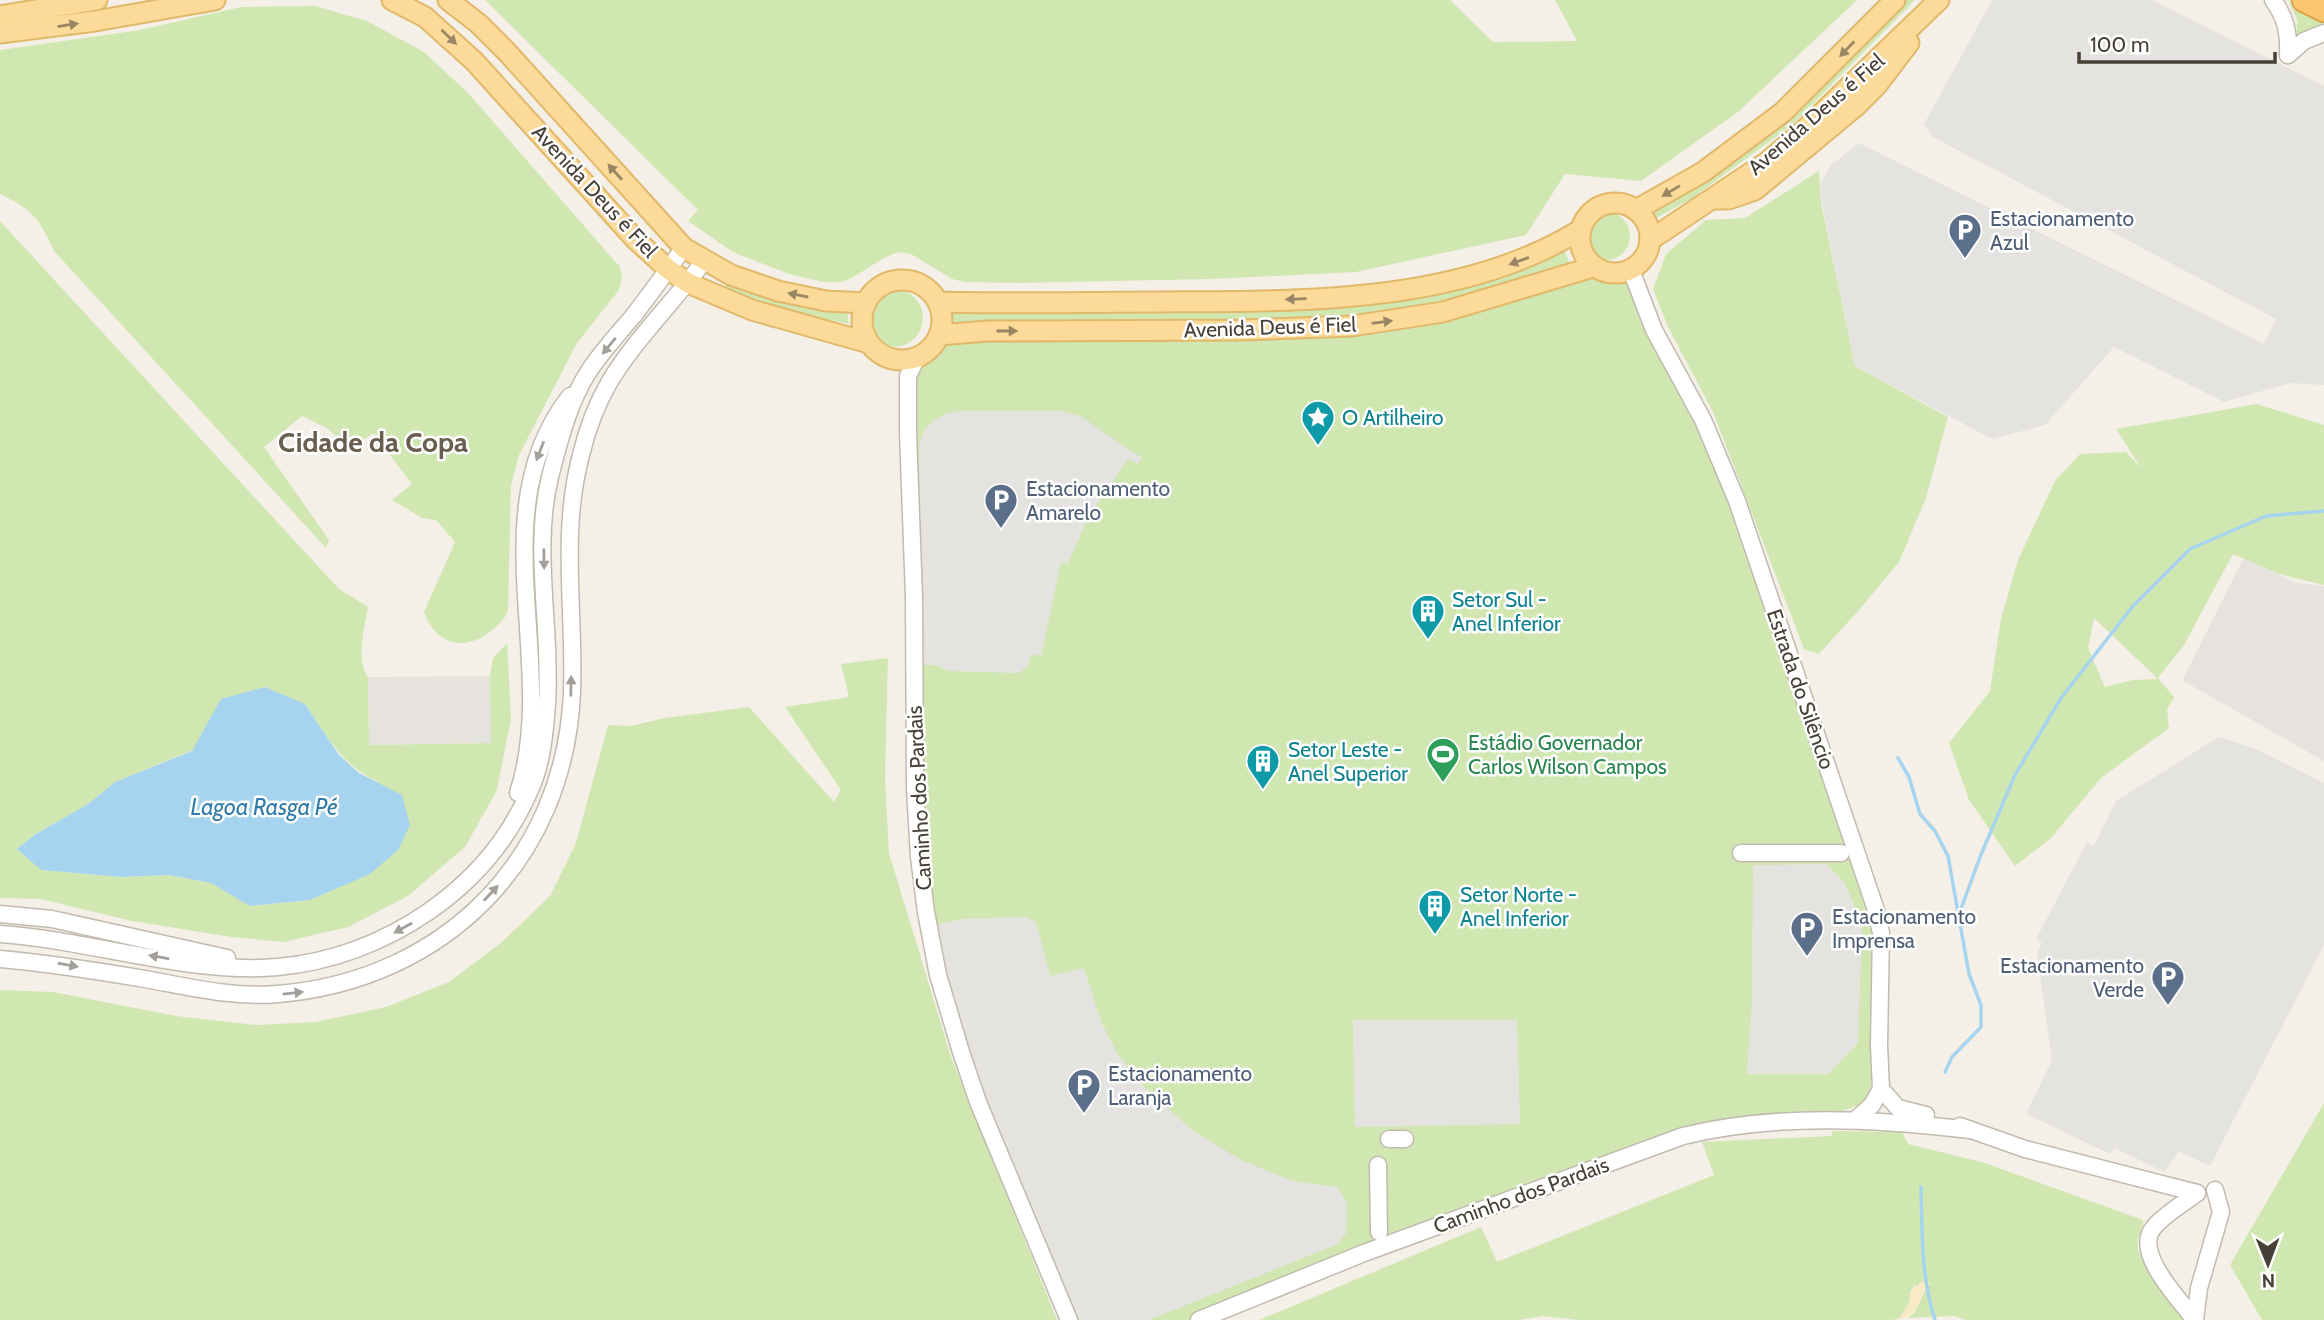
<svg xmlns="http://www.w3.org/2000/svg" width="2324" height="1320" viewBox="0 0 2324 1320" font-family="Cabin,sans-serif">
<rect width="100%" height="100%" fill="#f4f0e8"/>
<!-- industrial -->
<g fill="#e6e2dd">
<path d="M 2246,559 L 2296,583 L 2324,586 L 2324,761 L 2185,682 L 2183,679 L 2242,561 Z"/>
<path d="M 490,676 L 491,743 L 369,745 L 368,677 Z"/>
</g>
<!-- green -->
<g fill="#d1e7b2" fill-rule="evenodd">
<path d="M 485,0 L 1450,0 L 1493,42 L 1577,41 L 1555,0 L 1857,0 L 1738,112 L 1641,181 L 1565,174 L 1526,235 L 1356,272 L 1211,279 L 1017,283 L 964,282 L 952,279 L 911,254 L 898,252 L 884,258 L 852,278 L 841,282 L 823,282 L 789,274 L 733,252 L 688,221 L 698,210 Z"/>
<path d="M 1898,0 L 1915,0 L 1792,125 L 1691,199 L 1647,223 L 1638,205 L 1751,137 Z"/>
<path d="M 2288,0 L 2324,16 L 2324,27 L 2297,39 L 2297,20 Z"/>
<path d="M 315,6 L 367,21 L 424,52 L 468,93 L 620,267 L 622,276 L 619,290 L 577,343 L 519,455 L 511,485 L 508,610 C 505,620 499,624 491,631 C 464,653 435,644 424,612 L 455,542 L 436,520 L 422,518 L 392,500 L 412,484 L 373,433 L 352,449 L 325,427 L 302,416 L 264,447 L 329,540 L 326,548 L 54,251 C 39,218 33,210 0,194 L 0,50 L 140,30 L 241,7 Z"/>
<path d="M 1819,171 L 1821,202 L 1855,366 L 1948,417 L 1926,498 L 1899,562 L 1860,609 L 1819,654 L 1804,649 L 1713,412 L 1668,327 L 1653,289 L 1666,254 L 1706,220 L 1745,218 Z"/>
<circle cx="1606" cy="236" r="24"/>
<path d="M 0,221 L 339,589 L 368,607 C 365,627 355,660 368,677 L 369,745 L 491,743 L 490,676 L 493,658 L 507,643 L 511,718 L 497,790 L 465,847 L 408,896 L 348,927 L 284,942 L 231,937 L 132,921 L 41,899 L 0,898 ZM 305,704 C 327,736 341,765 378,782 L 310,900 L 251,906 L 211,883 L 169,875 L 121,877 L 41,870 L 17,849 L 36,834 L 88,804 L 115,782 Z"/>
<path d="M 1561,244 L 1570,263 L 1517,283 L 1418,308 L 1317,318 L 1245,322 L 942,326 L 942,306 L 1315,304 Z"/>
<path d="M 1631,270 L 1703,420 L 1876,910 L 1879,1045 L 1872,1073 L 1869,1101 L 1837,1113 L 1753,1117 L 1199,1320 L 1069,1320 L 978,1102 L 922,884 L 912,365 L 945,334 L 1352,326 L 1565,275 L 1602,272 L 1621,273 Z"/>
<path d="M 729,283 C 768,297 806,310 847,311 L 849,324 L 792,312 L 722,289 Z"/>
<circle cx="894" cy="318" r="29"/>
<path d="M 2257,404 L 2324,425 L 2324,585 L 2279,574 L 2233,554 L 2184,645 L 2158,678 L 2174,697 L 2167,710 L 2169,728 L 2101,778 L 2051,838 L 2015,866 L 1969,800 L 1949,743 L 1990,691 L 2001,618 L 2018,560 L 2055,481 L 2080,454 L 2126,452 L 2141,468 L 2116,429 ZM 2094,618 L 2157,678 L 2157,679 L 2133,680 L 2105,687 L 2088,648 Z"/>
<path d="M 888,658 L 885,778 L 889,853 L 951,1057 L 1057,1320 L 0,1320 L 0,990 L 53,992 L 176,1016 L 257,1025 L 316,1022 L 386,1007 L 449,982 L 502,942 L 550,896 L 576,843 L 608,725 L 631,726 L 665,718 L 749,707 L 834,802 L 841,790 L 785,707 L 849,697 L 841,664 Z"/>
<path d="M 2324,1103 L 2324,1320 L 2262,1320 L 2230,1265 Z"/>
<path d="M 1833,1131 L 1902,1132 L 1908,1144 L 1985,1163 L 2143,1220 C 2143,1230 2137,1237 2138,1247 C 2139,1264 2177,1305 2189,1320 L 1966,1320 L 1954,1316 L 1907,1318 L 1915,1312 L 1927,1286 L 1914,1286 L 1910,1292 L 1910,1301 L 1899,1319 L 1890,1320 L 1578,1320 L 1542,1316 L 1519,1320 L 1259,1320 L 1481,1227 L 1497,1262 L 1714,1175 L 1702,1142 L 1831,1136 Z"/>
</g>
<!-- sand -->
<path fill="#f7eac5" d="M 1922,1281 L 1931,1283 C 1917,1295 1921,1316 1899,1319 L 1910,1301 L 1910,1293 Z"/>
<!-- parking -->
<g fill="#e5e3e0">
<path d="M 1992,0 L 2152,0 L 2324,86 L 2324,385 L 2291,383 L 2224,402 L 2114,347 L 2045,425 L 1992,439 L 1855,366 L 1820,193 L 1821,183 L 1830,166 L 1859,143 L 2264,344 L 2276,319 L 1933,137 L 1924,124 Z"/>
<path d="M 958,411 L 1061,411 L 1080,416 L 1142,458 L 1137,464 L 1128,459 L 1088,517 L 1068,564 L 1061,562 L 1041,656 L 1031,654 L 1028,666 L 1019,673 L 948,671 L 936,665 L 923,665 L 919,445 L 924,431 L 933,421 L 943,415 Z"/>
<path d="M 2219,737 L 2256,749 L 2324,783 L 2324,945 L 2210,1166 L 2179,1151 L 2164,1172 L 2115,1148 L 2110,1154 L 2026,1114 L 2052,1060 L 2037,954 L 2042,943 L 2036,939 L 2087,842 L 2094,846 L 2116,801 Z"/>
<path d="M 1826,864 L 1845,883 L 1862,927 L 1858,1043 L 1828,1074 L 1747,1074 L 1752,998 L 1753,865 Z"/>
<path d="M 1025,917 L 1036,922 L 1050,976 L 1084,968 L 1102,1024 L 1117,1053 L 1142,1085 L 1193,1131 L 1241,1160 L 1292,1181 L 1337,1187 L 1347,1203 L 1346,1233 L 1338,1244 L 1149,1320 L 1081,1320 L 1078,1317 L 981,1085 L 950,990 L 935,925 L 962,919 Z"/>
<path d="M 1353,1020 L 1517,1020 L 1520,1124 L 1355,1127 Z"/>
</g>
<!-- water -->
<path fill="#a6d4ef" d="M 265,687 L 305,704 L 339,755 L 359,773 L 402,795 L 410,825 L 398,850 L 370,874 L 310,900 L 250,906 L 211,883 L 169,875 L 121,877 L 41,870 L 17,849 L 36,834 L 88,804 L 115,782 L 192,751 L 221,699 Z"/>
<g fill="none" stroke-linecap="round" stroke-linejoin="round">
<!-- stream -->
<g stroke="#a6d4ef" stroke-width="3.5">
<path d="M 1898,758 L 1909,777 L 1920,814 L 1935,831 L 1948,856 L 1969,974 L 1981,1005 L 1981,1027 L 1952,1057 L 1945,1072"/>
<path d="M 1958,917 L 1980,857 L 2015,775 L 2061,698 L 2133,606 L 2190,549 L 2266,516 L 2324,511"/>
<path d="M 1921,1187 C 1922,1231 1921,1277 1935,1320"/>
</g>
<defs>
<g id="minor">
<path d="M 2273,0 C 2286,18 2289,33 2288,55"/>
<path d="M 2288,55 L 2304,41 L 2324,33"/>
<path d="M 1631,270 L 1654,330 L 1703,420 L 1737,501 L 1876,910 L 1881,933 L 1879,1045 L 1881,1089 L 1872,1105 L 1855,1120"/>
<path d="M 917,357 L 908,376 L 908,433 L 914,597 L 915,789 L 919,857 L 926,912 L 938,975 L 961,1052 L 978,1102 L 1069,1320"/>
<path d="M 518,793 C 560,665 479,512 570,396"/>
<path d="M 1741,853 L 1841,853"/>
<path d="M 0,914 L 52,919 L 227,958"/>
<path d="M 0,934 C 90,940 189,975 278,967 C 384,957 487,890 530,790 C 542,764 545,732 547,703 C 552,628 532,551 550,477 C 559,442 569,401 589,371 C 602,351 619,333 634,315 C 651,293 667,270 684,248"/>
<path d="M 0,959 C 49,963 97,971 145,979 C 189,987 234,998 278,994 C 444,980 565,860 572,692 C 575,612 560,533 581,455 C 587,430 597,403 610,381 C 636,338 674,302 704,261"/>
<path d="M 1881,1089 L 1898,1108 L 1926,1115"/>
<path d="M 1960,1126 L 2025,1149 L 2197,1193"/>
<path d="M 1389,1139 L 1405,1139"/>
<path d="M 1378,1165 L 1379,1232"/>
<path d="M 1199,1320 L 1364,1253 L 1683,1136 C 1775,1113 1877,1119 1970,1130"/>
<path d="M 2195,1320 C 2180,1300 2132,1252 2154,1227 C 2165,1214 2183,1204 2197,1193"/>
<path d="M 2195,1320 L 2199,1288 L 2221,1212 L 2215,1190"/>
</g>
<g id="major">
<path d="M 392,0 L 425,17 L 474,61 L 636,240 L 668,269 L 688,283 L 752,310 L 869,343"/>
<path d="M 448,0 L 479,24 L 506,51 L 684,248 L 731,275 L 778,291 L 826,301 L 866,303"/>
<path d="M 0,16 L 97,0"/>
<path d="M 0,33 L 95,21 L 215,0"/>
<path d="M 1717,199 L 1729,199 L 1755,190 L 1855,107 L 1877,85 L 1909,43"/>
<circle cx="1615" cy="238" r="35"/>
<path d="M 1636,210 L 1703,172 L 1783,112 L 1895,0"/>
<path d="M 1650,240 L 1767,162 L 1802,132 L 1939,0"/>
<circle cx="902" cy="320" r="40"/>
<path d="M 938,302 C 1013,304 1087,302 1161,302 C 1299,301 1459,305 1580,230"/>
<path d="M 939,335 L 987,331 L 1241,330 L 1352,326 L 1443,312 L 1593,267"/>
</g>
<path id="highway" d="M 2304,0 L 2324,10"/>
</defs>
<!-- minor casing -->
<use href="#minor" stroke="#c2baae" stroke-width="19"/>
<!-- major casing -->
<use href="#major" stroke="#e1b869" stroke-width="23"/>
<!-- highway casing -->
<use href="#highway" stroke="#da993c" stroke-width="26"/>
<!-- minor -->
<use href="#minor" stroke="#fff" stroke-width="16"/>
<!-- major -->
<use href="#major" stroke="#fcdb9a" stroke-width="19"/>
<!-- highway -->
<use href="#highway" stroke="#fac56d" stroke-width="23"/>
</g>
<!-- one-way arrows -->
<defs><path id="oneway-solid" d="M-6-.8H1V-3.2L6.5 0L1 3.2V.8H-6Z" transform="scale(1.75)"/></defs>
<g fill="#988664">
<use href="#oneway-solid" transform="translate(68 25) rotate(-9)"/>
<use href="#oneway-solid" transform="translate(449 37) rotate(44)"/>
<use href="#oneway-solid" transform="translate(1847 49) rotate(134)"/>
<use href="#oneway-solid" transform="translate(615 172) rotate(-132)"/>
<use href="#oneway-solid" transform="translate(1671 191) rotate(149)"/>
<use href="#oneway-solid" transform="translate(1519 261) rotate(160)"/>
<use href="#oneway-solid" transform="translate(798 295) rotate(-168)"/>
<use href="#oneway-solid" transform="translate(1296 299) rotate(178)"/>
<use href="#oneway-solid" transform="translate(1382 322) rotate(-7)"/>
<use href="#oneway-solid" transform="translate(1007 331)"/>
</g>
<g fill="#a3a09b">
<use href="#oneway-solid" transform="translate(609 346) rotate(129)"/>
<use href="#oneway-solid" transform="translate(540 451) rotate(111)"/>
<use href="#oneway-solid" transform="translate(544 559) rotate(89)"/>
<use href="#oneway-solid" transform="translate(571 686) rotate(-89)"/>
<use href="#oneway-solid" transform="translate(491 893) rotate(-47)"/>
<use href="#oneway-solid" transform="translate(403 928) rotate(151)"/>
<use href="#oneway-solid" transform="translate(159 957) rotate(-170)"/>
<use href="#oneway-solid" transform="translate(68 965) rotate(10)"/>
<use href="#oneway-solid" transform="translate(293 993) rotate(-6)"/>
</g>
<!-- icons -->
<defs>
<symbol id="parking-pin" viewBox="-11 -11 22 30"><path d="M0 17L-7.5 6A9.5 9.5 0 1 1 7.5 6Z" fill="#5c6f8a" stroke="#fff"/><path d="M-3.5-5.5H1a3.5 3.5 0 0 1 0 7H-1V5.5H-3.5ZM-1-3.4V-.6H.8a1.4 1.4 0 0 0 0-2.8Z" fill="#fff"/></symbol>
<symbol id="sight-pin" viewBox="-11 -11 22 30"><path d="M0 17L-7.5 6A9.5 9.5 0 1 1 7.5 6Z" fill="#0f9aa8" stroke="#fff"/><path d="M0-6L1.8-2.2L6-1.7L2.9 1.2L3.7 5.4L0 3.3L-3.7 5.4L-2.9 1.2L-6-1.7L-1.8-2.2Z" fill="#fff"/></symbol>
<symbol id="building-pin" viewBox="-11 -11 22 30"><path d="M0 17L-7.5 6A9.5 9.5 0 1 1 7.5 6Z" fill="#0f9aa8" stroke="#fff"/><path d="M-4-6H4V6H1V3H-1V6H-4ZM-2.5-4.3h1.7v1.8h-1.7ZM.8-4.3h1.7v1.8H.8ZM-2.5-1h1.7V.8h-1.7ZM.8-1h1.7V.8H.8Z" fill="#fff"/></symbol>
<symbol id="stadium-pin" viewBox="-11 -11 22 30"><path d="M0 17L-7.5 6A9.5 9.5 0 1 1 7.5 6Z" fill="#2e9e5b" stroke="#fff"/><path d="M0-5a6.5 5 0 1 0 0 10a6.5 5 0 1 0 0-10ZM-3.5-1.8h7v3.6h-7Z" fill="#fff"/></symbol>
</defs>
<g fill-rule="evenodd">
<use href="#parking-pin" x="1946" y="211" width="38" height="52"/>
<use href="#sight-pin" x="1299" y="398" width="38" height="52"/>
<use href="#parking-pin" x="982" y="481" width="38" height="52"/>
<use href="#building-pin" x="1409" y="592" width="38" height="52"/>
<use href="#stadium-pin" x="1424" y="735" width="38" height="52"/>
<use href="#building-pin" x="1244" y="742" width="38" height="52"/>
<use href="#building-pin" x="1416" y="887" width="38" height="52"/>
<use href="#parking-pin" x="1788" y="909" width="38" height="52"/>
<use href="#parking-pin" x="2149" y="958" width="38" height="52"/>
<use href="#parking-pin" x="1065" y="1066" width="38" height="52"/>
</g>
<g text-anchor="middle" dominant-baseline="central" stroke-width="5" stroke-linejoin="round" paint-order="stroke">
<!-- street labels -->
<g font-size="21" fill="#474037" stroke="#fff">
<text transform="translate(1816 114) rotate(-41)">Avenida Deus é Fiel</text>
<text transform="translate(595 191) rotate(47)">Avenida Deus é Fiel</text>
<text transform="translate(1270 327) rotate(-2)">Avenida Deus é Fiel</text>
<text transform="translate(1801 689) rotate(71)">Estrada do Silêncio</text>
<text transform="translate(919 798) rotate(-93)">Caminho dos Pardais</text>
<text transform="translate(1521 1195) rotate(-20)">Caminho dos Pardais</text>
</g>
<!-- service labels -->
<g font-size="21" fill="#4e5e75" stroke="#fff" text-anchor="start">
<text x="1990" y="218">Estacionamento<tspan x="1990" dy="24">Azul</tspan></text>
<text x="1026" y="488">Estacionamento<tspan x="1026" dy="24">Amarelo</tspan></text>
<text x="1832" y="916">Estacionamento<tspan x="1832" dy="24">Imprensa</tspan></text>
<text x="2144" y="965" text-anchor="end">Estacionamento<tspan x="2144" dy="24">Verde</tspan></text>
<text x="1108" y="1073">Estacionamento<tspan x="1108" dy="24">Laranja</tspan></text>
</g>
<!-- culture labels -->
<g font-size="21" fill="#0d838f" stroke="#fff" text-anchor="start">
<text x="1342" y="417">O Artilheiro</text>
<text x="1452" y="599">Setor Sul -<tspan x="1452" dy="24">Anel Inferior</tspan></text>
<text x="1288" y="749">Setor Leste -<tspan x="1288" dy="24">Anel Superior</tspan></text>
<text x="1460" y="894">Setor Norte -<tspan x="1460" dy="24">Anel Inferior</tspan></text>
</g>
<!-- leisure labels -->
<g font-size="21" fill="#27864d" stroke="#fff" text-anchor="start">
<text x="1468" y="742">Estádio Governador<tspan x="1468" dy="24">Carlos Wilson Campos</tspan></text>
</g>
<!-- water labels -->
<g font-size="23" font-style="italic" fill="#307ba9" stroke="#fff">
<text x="264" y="807">Lagoa Rasga Pé</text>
</g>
<!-- district labels -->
<g font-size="28" font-weight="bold" fill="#6a5e4e" stroke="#fff">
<text x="373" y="442">Cidade da Copa</text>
</g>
</g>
<!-- north arrow -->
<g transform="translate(2268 1264) rotate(179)" stroke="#ffffff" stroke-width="5" paint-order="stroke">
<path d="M0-5L12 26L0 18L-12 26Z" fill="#474037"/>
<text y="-10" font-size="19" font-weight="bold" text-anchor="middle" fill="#474037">N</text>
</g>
<!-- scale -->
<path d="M2079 52v10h196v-10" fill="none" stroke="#474037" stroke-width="3.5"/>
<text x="2090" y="52" font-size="21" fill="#474037" stroke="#ffffff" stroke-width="5" paint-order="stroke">100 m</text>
</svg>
